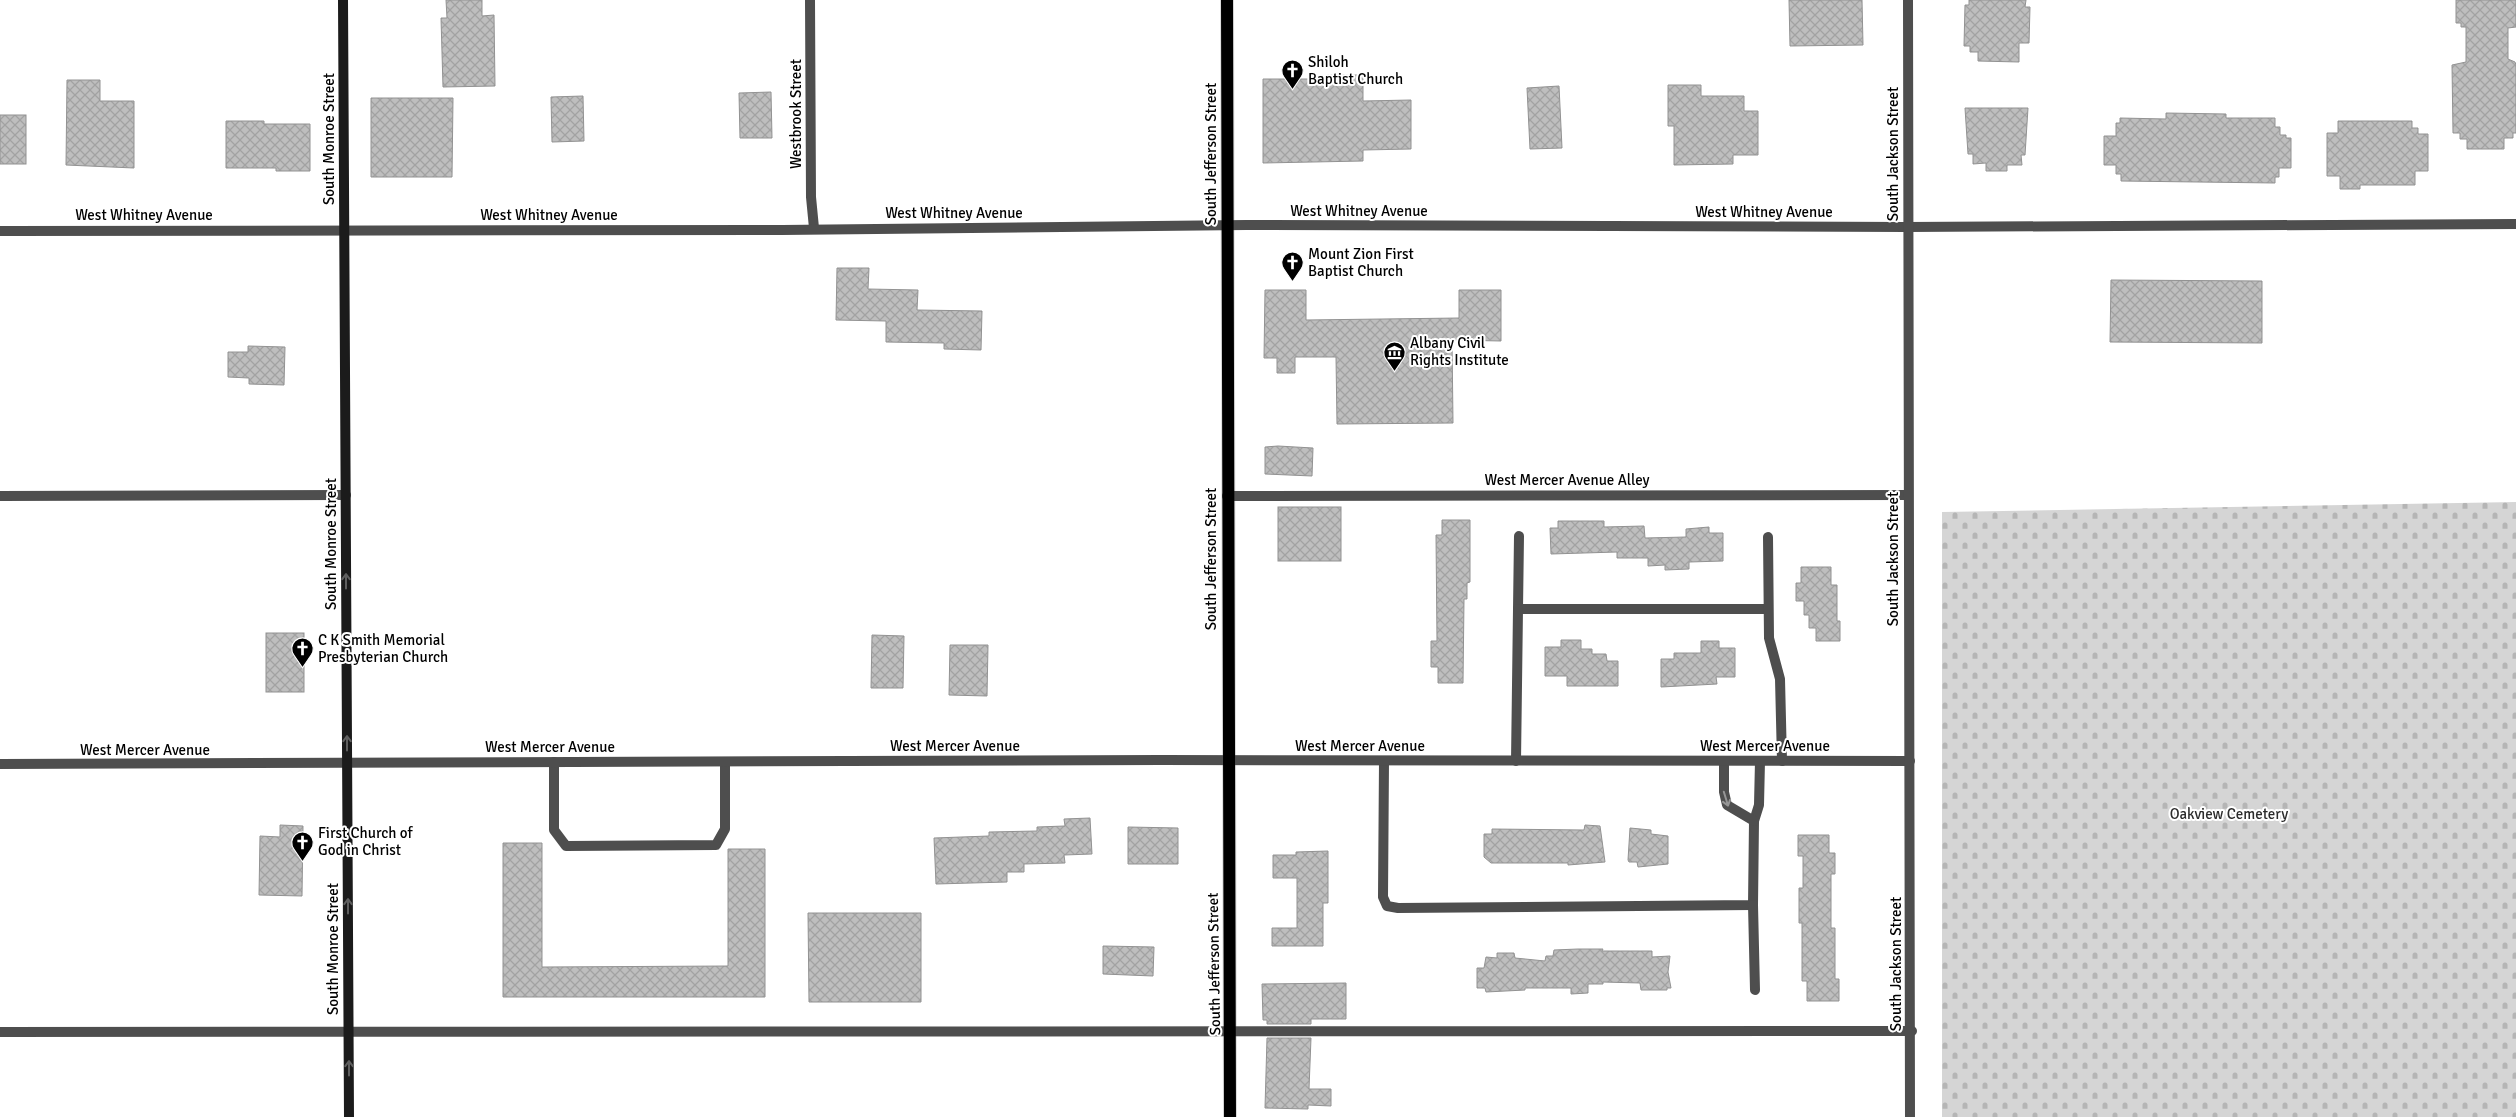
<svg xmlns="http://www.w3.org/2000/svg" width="2516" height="1117" viewBox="0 0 2516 1117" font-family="Signika,sans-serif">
<defs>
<pattern id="cemetery-stones" width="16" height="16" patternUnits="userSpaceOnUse" patternTransform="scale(1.25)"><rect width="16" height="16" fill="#d5d5d5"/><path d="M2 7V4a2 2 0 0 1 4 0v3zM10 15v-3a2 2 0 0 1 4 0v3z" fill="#b5b5b5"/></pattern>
<pattern id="building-cross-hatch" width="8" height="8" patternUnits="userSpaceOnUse" patternTransform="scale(1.25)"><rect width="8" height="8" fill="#bebebe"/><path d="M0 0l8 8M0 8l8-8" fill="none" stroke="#a2a2a2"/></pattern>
</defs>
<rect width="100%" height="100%" fill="#fff"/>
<!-- cemetery -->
<path fill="url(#cemetery-stones)" d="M 2516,502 L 2516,1117 L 1942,1117 L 1942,512 Z"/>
<!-- building -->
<g fill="url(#building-cross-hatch)" stroke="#929292">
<path d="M 446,0 L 482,0 L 482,16 L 494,15 L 495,86 L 443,87 L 441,18 L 447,18 Z"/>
<path d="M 1789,0 L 1862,0 L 1863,45 L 1790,46 Z"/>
<path d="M 1969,0 L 2026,0 L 2025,7 L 2030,7 L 2029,43 L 2019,43 L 2019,62 L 1978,61 L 1978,52 L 1970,52 L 1970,46 L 1964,46 L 1965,5 L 1969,5 Z"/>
<path d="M 2456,0 L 2516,0 L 2516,27 L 2508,28 L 2508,59 L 2515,62 L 2516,65 L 2516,133 L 2513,133 L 2513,138 L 2504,138 L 2504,149 L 2467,149 L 2467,139 L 2460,139 L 2460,133 L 2453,133 L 2452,65 L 2466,62 L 2466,27 L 2461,27 L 2461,23 L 2456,23 Z"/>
<path d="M 1326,75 L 1363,75 L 1363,101 L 1411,100 L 1411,149 L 1363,150 L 1363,161 L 1263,163 L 1263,79 L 1326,79 Z"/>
<path d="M 67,80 L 100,80 L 100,101 L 134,101 L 134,168 L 66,165 Z"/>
<path d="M 1668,85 L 1701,85 L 1701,96 L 1744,96 L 1744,111 L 1758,111 L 1758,155 L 1733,155 L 1733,164 L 1674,165 L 1674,126 L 1668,126 Z"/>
<path d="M 1559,86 L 1562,148 L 1530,149 L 1527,88 Z"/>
<path d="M 771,92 L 772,138 L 740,138 L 739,93 Z"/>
<path d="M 583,96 L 584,141 L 552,142 L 551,97 Z"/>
<path d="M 371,98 L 453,98 L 452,177 L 371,177 Z"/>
<path d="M 1965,108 L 2028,108 L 2025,155 L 2021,155 L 2022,165 L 2007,165 L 2007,171 L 1986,171 L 1986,163 L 1973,164 L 1973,154 L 1968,154 Z"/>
<path d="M 2166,113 L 2226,114 L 2226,118 L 2275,118 L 2275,127 L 2280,127 L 2280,135 L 2286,135 L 2286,138 L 2291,138 L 2291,168 L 2279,168 L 2279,177 L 2275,177 L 2275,183 L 2121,181 L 2121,174 L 2116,174 L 2116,165 L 2104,165 L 2104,136 L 2116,136 L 2116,123 L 2120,123 L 2120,118 L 2166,119 Z"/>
<rect x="0" y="115" width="26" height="49"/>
<path d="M 226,121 L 264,121 L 264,124 L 310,124 L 310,171 L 276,171 L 276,168 L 226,168 Z"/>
<path d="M 2338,121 L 2412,121 L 2412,128 L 2418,128 L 2418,134 L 2428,134 L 2428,171 L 2415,171 L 2415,185 L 2360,185 L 2360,189 L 2340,189 L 2340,176 L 2327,176 L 2327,133 L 2338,133 Z"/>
<path d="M 837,268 L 869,268 L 868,289 L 918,290 L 917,310 L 982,311 L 981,350 L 944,349 L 944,343 L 886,342 L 886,321 L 836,320 Z"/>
<path d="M 2111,280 L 2262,281 L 2262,343 L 2110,342 Z"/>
<path d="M 1265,290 L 1306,290 L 1306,320 L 1459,318 L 1459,290 L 1501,290 L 1501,341 L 1452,340 L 1453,423 L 1337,424 L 1336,357 L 1295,357 L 1295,373 L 1277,373 L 1277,358 L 1264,358 Z"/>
<path d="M 248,346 L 285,347 L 284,385 L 249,384 L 249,378 L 228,377 L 228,352 L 248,352 Z"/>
<path d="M 1278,446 L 1313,448 L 1312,476 L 1265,474 L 1265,447 Z"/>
<rect x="1278" y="507" width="63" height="54"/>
<path d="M 1442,520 L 1470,520 L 1470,582 L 1467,583 L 1467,599 L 1464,599 L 1463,683 L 1438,683 L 1438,667 L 1431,667 L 1431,641 L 1437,641 L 1436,535 L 1442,535 Z"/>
<path d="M 1558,521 L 1604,521 L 1604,527 L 1644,526 L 1645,538 L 1686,537 L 1686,529 L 1709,527 L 1709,533 L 1723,533 L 1723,561 L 1689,562 L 1689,569 L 1665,570 L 1665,565 L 1648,566 L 1648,558 L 1617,558 L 1617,552 L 1551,554 L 1550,528 L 1558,528 Z"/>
<path d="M 1801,567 L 1831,567 L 1831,585 L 1837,585 L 1837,621 L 1840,621 L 1840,641 L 1816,641 L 1816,628 L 1809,628 L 1809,615 L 1804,615 L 1804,601 L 1796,601 L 1796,583 L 1801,583 Z"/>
<rect x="266" y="633" width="38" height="59"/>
<path d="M 872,635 L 904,636 L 903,688 L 871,688 Z"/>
<path d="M 1561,640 L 1581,640 L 1581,649 L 1592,649 L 1592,654 L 1606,654 L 1607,661 L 1618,661 L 1618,686 L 1567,686 L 1567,676 L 1545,676 L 1545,647 L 1561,647 Z"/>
<path d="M 1701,641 L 1719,641 L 1719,648 L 1735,648 L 1735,677 L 1716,677 L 1717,684 L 1661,687 L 1661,659 L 1674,659 L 1674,653 L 1701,653 Z"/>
<path d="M 950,645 L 988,645 L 987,696 L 949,695 Z"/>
<path d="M 1090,818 L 1092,854 L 1064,855 L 1065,863 L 1024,864 L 1024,872 L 1007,872 L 1007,882 L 936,884 L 934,838 L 989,836 L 989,832 L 1037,831 L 1037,827 L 1065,826 L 1064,819 Z"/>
<path d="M 280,825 L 303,826 L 302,896 L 259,895 L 260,836 L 280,837 Z"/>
<path d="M 1585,825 L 1600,826 L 1605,862 L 1568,865 L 1568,863 L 1491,863 L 1484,857 L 1484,834 L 1492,834 L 1492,829 L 1584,830 Z"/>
<path d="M 1128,827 L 1178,828 L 1178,864 L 1128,864 Z"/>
<path d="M 1630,828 L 1651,830 L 1651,834 L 1668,836 L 1668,864 L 1638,867 L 1637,862 L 1629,862 L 1628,860 Z"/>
<path d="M 1798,835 L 1829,835 L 1829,853 L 1835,853 L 1835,874 L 1831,874 L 1831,928 L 1835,928 L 1835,979 L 1839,979 L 1839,1001 L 1807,1001 L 1807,981 L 1802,981 L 1802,923 L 1799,923 L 1799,888 L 1803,888 L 1803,856 L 1798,856 Z"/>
<path d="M 503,843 L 542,843 L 542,967 L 728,966 L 728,849 L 765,849 L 765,997 L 503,997 Z"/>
<path d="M 1328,851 L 1328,903 L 1323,903 L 1323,946 L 1272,946 L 1272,928 L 1297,928 L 1297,878 L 1273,878 L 1273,855 L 1296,855 L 1296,852 Z"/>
<path d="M 808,913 L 921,913 L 921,1002 L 809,1002 Z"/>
<path d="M 1103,946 L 1154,947 L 1153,976 L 1103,974 Z"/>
<path d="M 1578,949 L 1603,949 L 1602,951 L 1652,951 L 1652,957 L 1670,956 L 1668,972 L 1671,988 L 1667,988 L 1667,990 L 1641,990 L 1640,983 L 1603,982 L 1603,984 L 1588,984 L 1588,993 L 1571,994 L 1571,988 L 1525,988 L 1525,990 L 1486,992 L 1485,988 L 1477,988 L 1477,968 L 1484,968 L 1486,957 L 1497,958 L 1497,953 L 1514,953 L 1515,958 L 1545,961 L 1546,956 L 1553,956 L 1554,950 Z"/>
<path d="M 1346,983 L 1346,1019 L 1311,1019 L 1311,1024 L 1267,1024 L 1267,1020 L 1263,1020 L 1262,984 Z"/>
<path d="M 1267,1038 L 1311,1038 L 1309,1089 L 1331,1089 L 1331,1106 L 1308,1105 L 1308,1109 L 1265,1108 Z"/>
</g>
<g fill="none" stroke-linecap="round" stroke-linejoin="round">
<defs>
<path id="primary" d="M 1227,0 L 1230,1117"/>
</defs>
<!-- primary casing -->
<use href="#primary" stroke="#dbdbdb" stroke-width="14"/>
<!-- service -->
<g stroke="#4e4e4e" stroke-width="10">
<path d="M 1907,227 L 2516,224"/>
<path d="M 0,496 L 346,495"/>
<path d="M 1227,496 L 1907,495"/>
<path d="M 1519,536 L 1518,609 L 1768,609"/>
<path d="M 1768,537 L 1769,638 L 1780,679 L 1782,761"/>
<path d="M 1384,761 L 1383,897 L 1387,906 L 1398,908 L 1753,905 L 1754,821 L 1759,805 L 1760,761"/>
<path d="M 1516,761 L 1518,609"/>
<path d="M 1724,761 L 1724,792 L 1727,805 L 1754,821"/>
<path d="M 554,762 L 554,830 L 566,846 L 716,845 L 725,829 L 725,762"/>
<path d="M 1753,905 L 1755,990"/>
<path d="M 0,1032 L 1912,1031"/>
</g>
<!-- minor -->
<g stroke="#4e4e4e" stroke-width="10">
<path d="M 810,0 L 811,197 L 814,228"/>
<path d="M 0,231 L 782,230 L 1246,225 L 1907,227"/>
<path d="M 0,764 L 1161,760 L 1910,761"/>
</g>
<!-- tertiary -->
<path stroke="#4e4e4e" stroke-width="10" d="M 1908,0 L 1910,1117"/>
<!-- secondary -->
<path stroke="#1b1b1b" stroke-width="10" d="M 343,0 L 349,1117"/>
<!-- primary -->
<use href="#primary" stroke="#000" stroke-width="12"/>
</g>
<!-- one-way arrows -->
<defs><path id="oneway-shaft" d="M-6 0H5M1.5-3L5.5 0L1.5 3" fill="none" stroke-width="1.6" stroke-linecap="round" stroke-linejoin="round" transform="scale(1.25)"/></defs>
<g stroke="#5f5f5f">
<use href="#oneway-shaft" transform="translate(346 581) rotate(-90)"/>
<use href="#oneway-shaft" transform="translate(347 743) rotate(-90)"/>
<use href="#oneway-shaft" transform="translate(348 906) rotate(-90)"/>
<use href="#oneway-shaft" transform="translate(349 1068) rotate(-90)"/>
</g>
<use stroke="#959595" href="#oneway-shaft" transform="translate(1726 799) rotate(73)"/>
<!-- icons -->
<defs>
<symbol id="church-pin" viewBox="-11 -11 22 30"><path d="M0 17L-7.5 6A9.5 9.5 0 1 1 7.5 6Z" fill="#000" stroke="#fff"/><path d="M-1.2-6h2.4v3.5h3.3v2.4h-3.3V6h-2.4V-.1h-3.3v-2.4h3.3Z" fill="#fff"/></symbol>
<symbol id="museum-pin" viewBox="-11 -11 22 30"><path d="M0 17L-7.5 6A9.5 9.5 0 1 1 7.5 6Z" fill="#000" stroke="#fff"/><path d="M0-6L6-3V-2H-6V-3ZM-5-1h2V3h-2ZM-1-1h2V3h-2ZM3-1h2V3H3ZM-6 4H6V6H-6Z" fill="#fff"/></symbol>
</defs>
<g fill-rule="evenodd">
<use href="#church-pin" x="1280" y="58" width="25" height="34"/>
<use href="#church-pin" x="1280" y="250" width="25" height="34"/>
<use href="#museum-pin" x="1382" y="340" width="25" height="34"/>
<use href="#church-pin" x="290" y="636" width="25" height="34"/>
<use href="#church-pin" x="290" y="830" width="25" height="34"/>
</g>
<g text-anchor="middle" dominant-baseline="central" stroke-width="4" stroke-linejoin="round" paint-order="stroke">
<!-- poi labels -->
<g font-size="15" fill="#000" stroke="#fff" text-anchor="start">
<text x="1308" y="62">Shiloh<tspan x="1308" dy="17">Baptist Church</tspan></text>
<text x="1308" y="254">Mount Zion First<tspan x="1308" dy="17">Baptist Church</tspan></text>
<text x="1410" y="343">Albany Civil<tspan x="1410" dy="17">Rights Institute</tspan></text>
<text x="318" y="640">C K Smith Memorial<tspan x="318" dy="17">Presbyterian Church</tspan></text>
<text x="318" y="833">First Church of<tspan x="318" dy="17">God in Christ</tspan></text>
</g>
<!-- street labels -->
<g font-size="15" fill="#000" stroke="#fff">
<text transform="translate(796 114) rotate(-90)">Westbrook Street</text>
<text transform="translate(329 139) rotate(-90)">South Monroe Street</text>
<text transform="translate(1211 154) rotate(-90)">South Jefferson Street</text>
<text transform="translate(1893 154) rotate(-90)">South Jackson Street</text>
<text x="1359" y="211">West Whitney Avenue</text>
<text x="1764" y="212">West Whitney Avenue</text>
<text x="954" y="213">West Whitney Avenue</text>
<text x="144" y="215">West Whitney Avenue</text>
<text x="549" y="215">West Whitney Avenue</text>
<text x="1567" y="480">West Mercer Avenue Alley</text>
<text transform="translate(331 544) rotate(-90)">South Monroe Street</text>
<text transform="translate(1211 559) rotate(-90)">South Jefferson Street</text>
<text transform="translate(1893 559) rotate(-90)">South Jackson Street</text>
<text x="955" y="746">West Mercer Avenue</text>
<text x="1360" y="746">West Mercer Avenue</text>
<text x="1765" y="746">West Mercer Avenue</text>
<text x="550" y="747">West Mercer Avenue</text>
<text x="145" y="750">West Mercer Avenue</text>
<text transform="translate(333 949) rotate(-90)">South Monroe Street</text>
<text transform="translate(1214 964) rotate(-91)">South Jefferson Street</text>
<text transform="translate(1896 964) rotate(-90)">South Jackson Street</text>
</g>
<!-- park labels -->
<g font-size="15" fill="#2c2c2c" stroke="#fff">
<text x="2229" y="814">Oakview Cemetery</text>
</g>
</g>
</svg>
